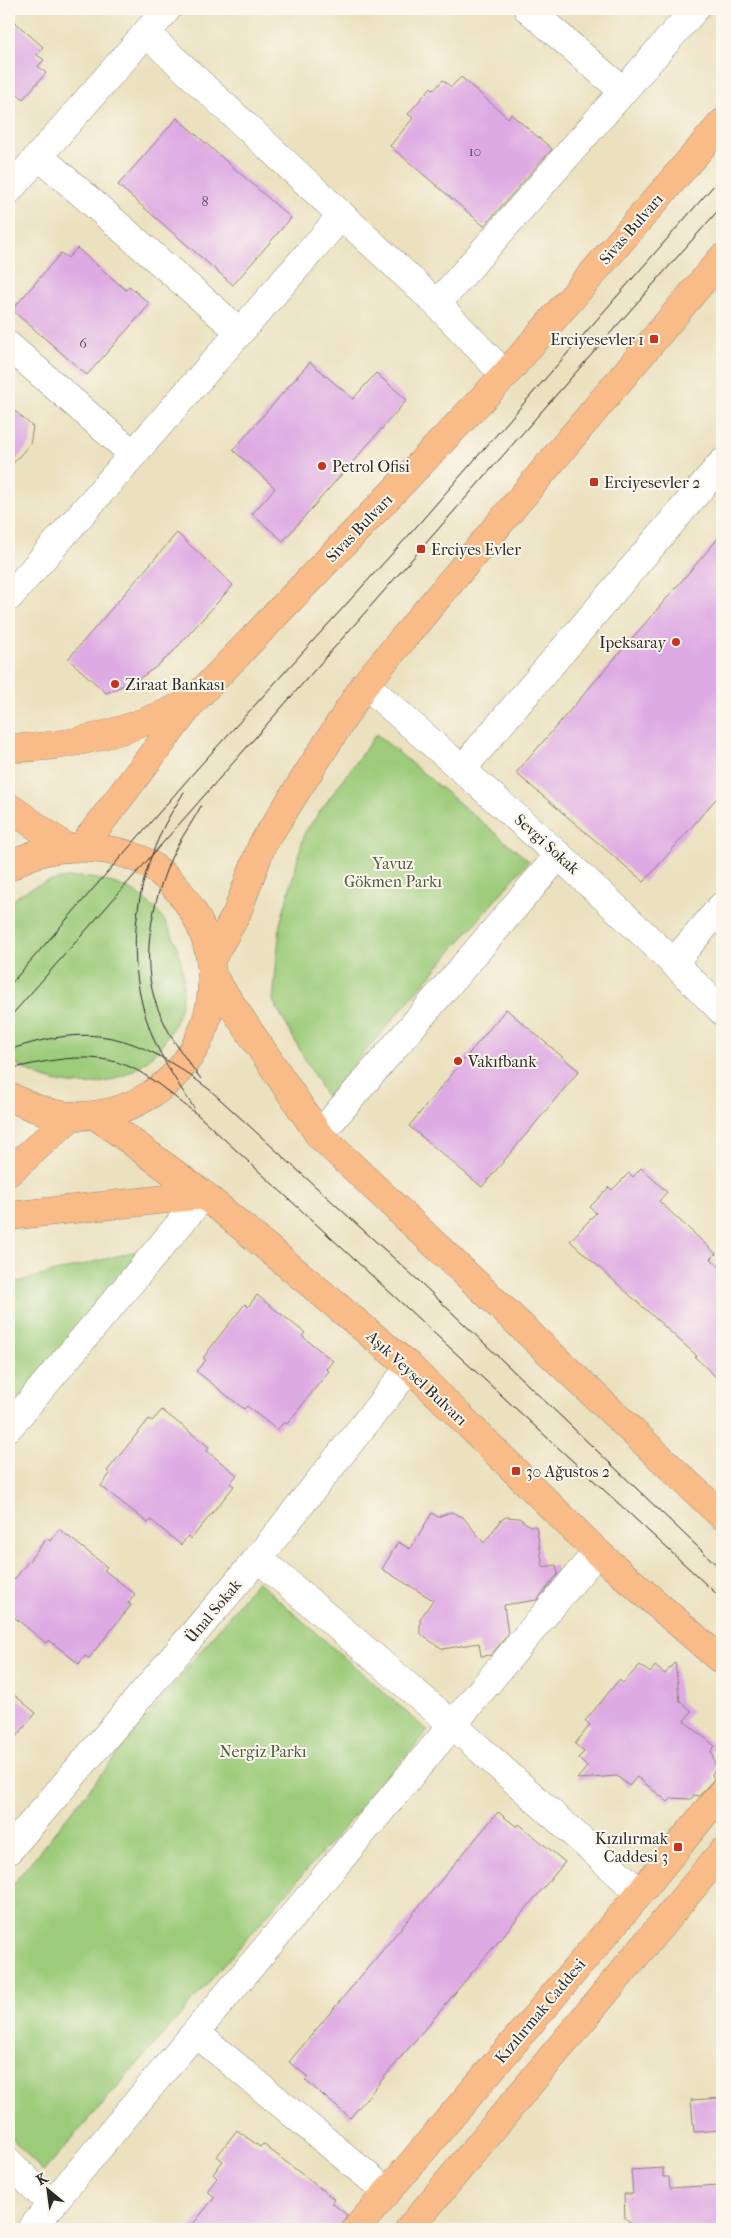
<svg xmlns="http://www.w3.org/2000/svg" width="731" height="2238" viewBox="0 0 731 2238" font-family="'IM FELL French Canon',serif">
<rect width="100%" height="100%" fill="#fbf7ec"/>
<filter id="ink" filterUnits="userSpaceOnUse"><feTurbulence type="fractalNoise" baseFrequency=".02" numOctaves="2"/><feDisplacementMap in="SourceGraphic" scale="10" xChannelSelector="R" yChannelSelector="G"/><feConvolveMatrix kernelMatrix="1 2 1 2 8 2 1 2 1" color-interpolation-filters="sRGB"/></filter>
<filter id="wash" filterUnits="userSpaceOnUse"><feTurbulence type="fractalNoise" baseFrequency=".0096" numOctaves="4" result="noise"/><feDisplacementMap in="SourceGraphic" scale="20" xChannelSelector="R" yChannelSelector="G"/><feGaussianBlur stdDeviation="1.12" result="paint"/><feColorMatrix in="noise" values="0 0 0 0 0 0 0 0 0 0 0 0 0 0 0 0 0 1.4 0 .05"/><feComposite in="paint" operator="in"/></filter>
<g filter="url(#wash)">
<rect width="100%" height="100%" fill="#ebe1bf"/>
<!-- green -->
<g fill="#9ccb79" stroke="#647b52">
<path d="M 376,734 L 529,861 L 326,1097 L 273,1001 L 280,924 L 305,832 Z"/>
<path d="M 82,877 C 102,879 122,884 139,895 C 182,925 197,989 169,1034 C 133,1093 62,1099 9,1059 L 9,904 C 29,884 55,878 82,877 Z"/>
<path d="M 144,1249 L 9,1436 L 9,1284 Z"/>
<path d="M 257,1581 L 428,1731 L 43,2172 L 9,2135 L 9,1889 Z"/>
</g>
<g id="blocks">
<!-- building -->
<g fill="#deaae3">
<path d="M 9,17 L 43,47 L 36,54 L 44,60 L 38,66 L 46,73 L 23,99 L 9,86 Z"/>
<path d="M 461,77 L 508,118 L 511,114 L 552,149 L 484,226 L 390,146 L 413,118 L 408,114 L 431,87 L 434,90 L 443,80 L 451,87 Z"/>
<path d="M 177,118 L 291,218 L 233,285 L 118,185 Z"/>
<path d="M 77,248 L 126,290 L 129,286 L 150,304 L 87,375 L 12,310 L 61,253 L 68,258 Z"/>
<path d="M 310,362 L 353,399 L 376,373 L 407,400 L 283,541 L 252,514 L 275,488 L 233,450 Z"/>
<path d="M 9,406 L 33,427 L 30,444 L 9,468 Z"/>
<path d="M 177,533 L 233,585 L 171,654 L 156,667 L 140,678 L 106,693 L 68,659 Z"/>
<path d="M 722,534 L 722,792 L 644,882 L 516,773 Z"/>
<path d="M 506,1009 L 579,1071 L 482,1187 L 409,1126 Z"/>
<path d="M 641,1168 L 667,1192 L 659,1201 L 716,1254 L 711,1259 L 722,1269 L 722,1383 L 695,1357 L 697,1356 L 570,1241 L 596,1213 L 590,1207 L 609,1187 L 612,1190 L 629,1173 L 633,1177 Z"/>
<path d="M 257,1295 L 305,1333 L 302,1336 L 333,1361 L 326,1369 L 329,1371 L 287,1424 L 284,1422 L 277,1430 L 247,1406 L 244,1409 L 196,1371 L 206,1360 L 203,1358 L 217,1339 L 245,1304 L 248,1307 Z"/>
<path d="M 162,1410 L 209,1447 L 207,1451 L 237,1475 L 230,1483 L 234,1486 L 191,1539 L 188,1536 L 181,1545 L 151,1520 L 148,1523 L 101,1486 L 110,1474 L 107,1471 L 149,1419 L 152,1421 Z"/>
<path d="M 451,1512 L 463,1517 L 484,1543 L 501,1520 L 506,1517 L 519,1518 L 530,1526 L 536,1526 L 543,1567 L 556,1565 L 558,1574 L 537,1600 L 504,1605 L 508,1634 L 491,1655 L 481,1656 L 479,1643 L 443,1649 L 424,1637 L 420,1632 L 420,1619 L 433,1600 L 382,1569 L 398,1542 L 410,1549 L 432,1513 L 438,1517 Z"/>
<path d="M 59,1529 L 107,1567 L 104,1570 L 135,1594 L 128,1603 L 131,1605 L 89,1658 L 85,1656 L 79,1664 L 49,1640 L 46,1643 L 9,1613 L 9,1586 L 47,1538 L 50,1541 Z"/>
<path d="M 675,1662 L 680,1701 L 692,1711 L 684,1721 L 715,1746 L 711,1750 L 716,1769 L 712,1774 L 714,1779 L 699,1796 L 694,1795 L 691,1799 L 672,1798 L 668,1802 L 637,1777 L 629,1786 L 617,1776 L 577,1779 L 587,1767 L 578,1758 L 584,1752 L 575,1744 L 590,1725 L 585,1721 L 619,1680 L 623,1683 L 640,1665 L 650,1673 L 655,1666 L 665,1674 Z"/>
<path d="M 9,1691 L 36,1713 L 9,1746 Z"/>
<path d="M 498,1812 L 517,1827 L 519,1824 L 565,1862 L 350,2118 L 305,2080 L 308,2077 L 289,2062 Z"/>
<path d="M 722,2098 L 722,2130 L 694,2132 L 691,2100 Z"/>
<path d="M 237,2130 L 260,2147 L 263,2144 L 334,2199 L 332,2203 L 347,2215 L 341,2229 L 189,2229 L 215,2197 L 207,2191 L 217,2178 L 213,2174 L 223,2161 L 217,2156 Z"/>
<path d="M 663,2168 L 663,2177 L 669,2177 L 670,2188 L 720,2185 L 722,2229 L 637,2229 L 625,2218 L 624,2194 L 633,2194 L 631,2170 Z"/>
</g>
</g>
</g>
<g filter="url(#ink)">
<use href="#blocks" fill-opacity="0" stroke="#8b8675" stroke-width="1"/>
<g fill="none" stroke-linecap="round" stroke-linejoin="round">
<defs>
<g id="minor">
<path d="M 528,9 L 623,91"/>
<path d="M 146,33 L 437,304 L 505,375"/>
<path d="M 39,156 L 240,332"/>
<path d="M 9,190 L 167,9"/>
<path d="M 437,304 L 695,9"/>
<path d="M 9,346 L 133,454"/>
<path d="M 9,597 L 342,215"/>
<path d="M 365,684 C 486,791 609,896 722,1011"/>
<path d="M 462,769 L 722,463"/>
<path d="M 674,962 L 722,906"/>
<path d="M 319,1135 L 559,855"/>
<path d="M 9,1427 L 204,1195"/>
<path d="M 258,1558 L 453,1725 L 640,1893"/>
<path d="M 9,1850 L 258,1558 L 410,1367"/>
<path d="M 196,2033 L 387,2192"/>
<path d="M 9,2162 L 52,2205"/>
<path d="M 31,2229 L 597,1552"/>
</g>
<g id="major">
<path d="M 9,807 L 67,848"/>
<path d="M 213,977 L 319,1135 L 722,1516"/>
<path d="M 95,1115 L 204,1195 L 410,1367 L 597,1552 L 722,1661"/>
<path d="M 356,2229 L 640,1893 L 722,1792"/>
<path d="M 409,2229 L 722,1852"/>
</g>
<g id="highway">
<path d="M 9,748 C 72,749 132,730 189,703"/>
<path d="M 81,848 L 194,700 L 505,375 L 722,123"/>
<path d="M 9,867 C 38,848 73,845 107,850 C 140,854 165,871 184,898 C 252,990 189,1118 73,1116 C 50,1115 29,1107 9,1096"/>
<path d="M 211,959 L 236,915 L 262,845 L 365,684 L 722,258"/>
<path d="M 9,1172 L 72,1116"/>
<path d="M 9,1216 L 204,1195"/>
</g>
</defs>
<!-- minor casing -->
<use href="#minor" stroke="#8b8675" stroke-width="29"/>
<!-- major casing -->
<use href="#major" stroke="#8b8675" stroke-width="29"/>
<!-- highway casing -->
<use href="#highway" stroke="#8b8675" stroke-width="29"/>
<!-- minor -->
<use href="#minor" stroke="#fff" stroke-width="28"/>
<!-- major -->
<use href="#major" stroke="#f9bc89" stroke-width="28"/>
<!-- highway -->
<use href="#highway" stroke="#f9bc89" stroke-width="28"/>
<!-- tram -->
<g stroke="#2b2b2b" stroke-width="1">
<path d="M 184,792 C 176,806 166,820 160,835 C 130,901 126,976 155,1042 C 166,1066 180,1087 194,1108"/>
<path d="M 201,806 C 191,825 177,843 169,863 C 150,910 138,970 162,1018 C 172,1041 186,1059 201,1079"/>
<path d="M 9,986 L 196,770 L 409,535 L 722,176"/>
<path d="M 9,1018 L 722,206"/>
<path d="M 9,1050 C 96,1020 140,1037 210,1090 L 420,1282 L 722,1570"/>
<path d="M 9,1069 C 51,1060 99,1048 140,1072 C 160,1084 179,1101 198,1115 L 722,1599"/>
</g>
</g>
</g>
<!-- markers -->
<g fill="#c8321e" stroke="#fbf7ec" stroke-width="2">
<rect x="649" y="334" width="10" height="10" rx="2.5"/>
<circle cx="322" cy="466" r="5"/>
<rect x="589" y="477" width="10" height="10" rx="2.5"/>
<rect x="416" y="544" width="10" height="10" rx="2.5"/>
<circle cx="676" cy="642" r="5"/>
<circle cx="115" cy="684" r="5"/>
<circle cx="458" cy="1061" r="5"/>
<rect x="511" y="1466" width="10" height="10" rx="2.5"/>
<rect x="673" y="1842" width="10" height="10" rx="2.5"/>
</g>
<g text-anchor="middle" dominant-baseline="central" stroke-width="4" stroke-linejoin="round" paint-order="stroke">
<!-- number labels -->
<g font-size="14" fill="#584b59">
<text x="475" y="151">10</text>
<text x="205" y="201">8</text>
<text x="83" y="343">6</text>
</g>
<!-- street labels -->
<g font-size="16" fill="#2b2b2b" stroke="#fbf7ec">
<text transform="translate(631 229) rotate(-49)">Sivas Bulvarı</text>
<text transform="translate(359 528) rotate(-46)">Sivas Bulvarı</text>
<text transform="translate(547 844) rotate(42)">Sevgi Sokak</text>
<text transform="translate(417 1378) rotate(43)">Aşık Veysel Bulvarı</text>
<text transform="translate(213 1611) rotate(-50)">Ünal Sokak</text>
<text transform="translate(540 2011) rotate(-50)">Kızılırmak Caddesi</text>
</g>
<!-- poi labels -->
<g font-size="16" fill="#2b2b2b" stroke="#fbf7ec" text-anchor="start">
<text x="644" y="339" text-anchor="end">Erciyesevler 1</text>
<text x="332" y="466">Petrol Ofisi</text>
<text x="604" y="482">Erciyesevler 2</text>
<text x="431" y="549">Erciyes Evler</text>
<text x="666" y="642" text-anchor="end">Ipeksaray</text>
<text x="125" y="684">Ziraat Bankası</text>
<text x="468" y="1061">Vakıfbank</text>
<text x="526" y="1471">30 Ağustos 2</text>
<text x="668" y="1838" text-anchor="end">Kızılırmak<tspan x="668" dy="18">Caddesi 3</tspan></text>
</g>
<!-- park labels -->
<g font-size="16" fill="#4d5b42" stroke="#fbf7ec">
<text x="393" y="863">Yavuz<tspan x="393" dy="18">Gökmen Parkı</tspan></text>
<text x="263" y="1751">Nergiz Parkı</text>
</g>
</g>
<!-- margin -->
<rect width="731" height="2238" fill="none" stroke="#fbf7ec" stroke-width="30"/>
<!-- north arrow -->
<g transform="translate(48 2190) rotate(331)" stroke="#fbf7ec" stroke-width="4" paint-order="stroke">
<path d="M0-4L9 19L0 12L-9 19Z" fill="#2b2b2b"/>
<text y="-8" font-size="14" font-weight="bold" text-anchor="middle" fill="#2b2b2b">K</text>
</g>
</svg>
